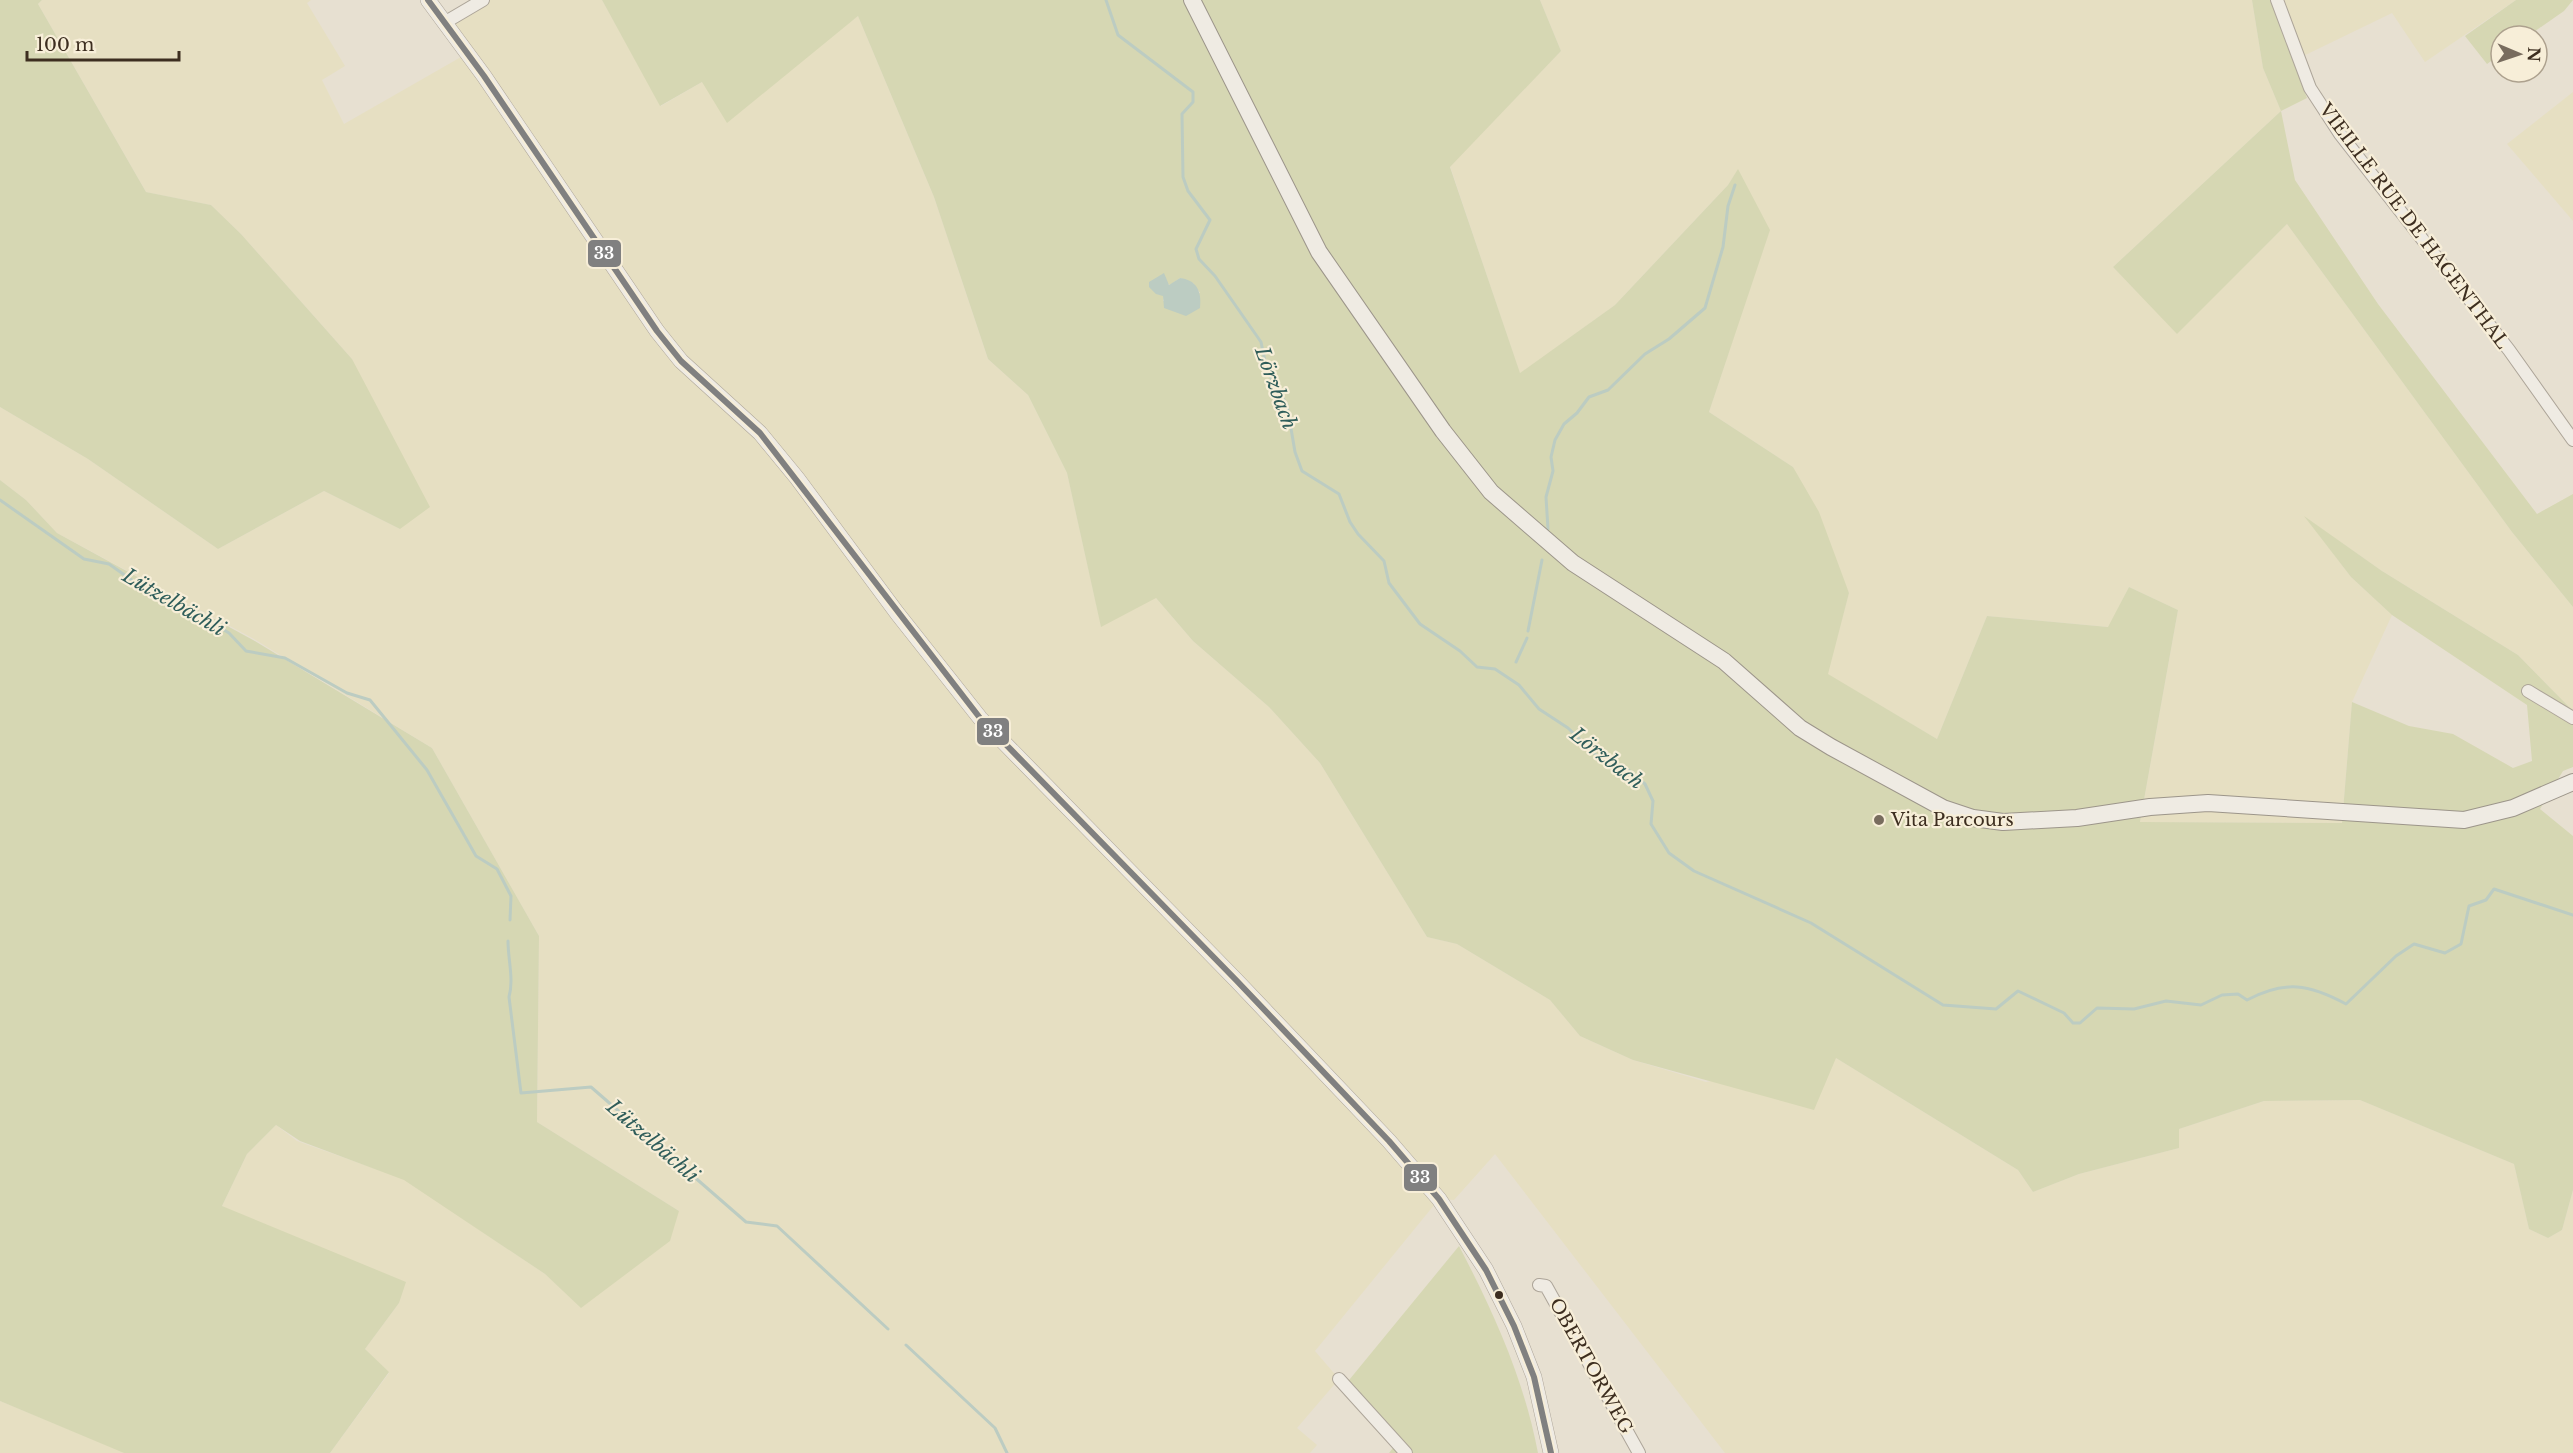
<svg xmlns="http://www.w3.org/2000/svg" width="2573" height="1453" viewBox="0 0 2573 1453" font-family="'Libre Baskerville',serif">
<rect width="100%" height="100%" fill="#e7e0d1"/>
<!-- farmland -->
<g fill="#e6dfc2">
<path d="M 42,0 L 311,0 L 307,3 L 345,66 L 322,80 L 344,124 L 461,57 L 444,23 L 481,0 L 602,0 L 661,106 L 702,82 L 832,36 L 858,16 L 934,197 L 988,359 L 1028,395 L 1067,473 L 1101,626 L 1155,597 L 1193,641 L 1269,707 L 1320,763 L 1427,937 L 1457,944 L 1550,1000 L 1580,1036 L 1633,1060 L 1706,1082 L 1836,1058 L 2018,1170 L 2033,1192 L 2079,1174 L 2179,1148 L 2179,1129 L 2264,1101 L 2360,1100 L 2514,1164 L 2529,1229 L 2548,1238 L 2562,1230 L 2573,1190 L 2573,1453 L 1725,1453 L 1495,1154 L 1454,1200 L 1439,1199 L 1315,1351 L 1339,1379 L 1297,1428 L 1317,1445 L 1310,1453 L 330,1453 L 389,1373 L 365,1349 L 399,1303 L 222,1206 L 247,1154 L 276,1125 L 297,1141 L 404,1179 L 545,1274 L 581,1307 L 679,1211 L 537,1122 L 539,936 L 432,748 L 254,639 L 57,533 L 26,500 L 0,480 L 0,407 L 88,459 L 218,549 L 324,491 L 400,529 L 352,359 L 241,234 L 211,205 L 146,192 L 38,4 Z"/>
<path d="M 1540,0 L 2252,0 L 2263,68 L 2281,111 L 2113,267 L 2177,333 L 2287,224 L 2512,532 L 2573,607 L 2573,711 L 2518,655 L 2382,571 L 2306,518 L 2351,577 L 2392,615 L 2352,702 L 2342,823 L 2140,822 L 2178,610 L 2129,587 L 2109,627 L 1987,616 L 1937,739 L 1827,674 L 1849,593 L 1793,467 L 1709,412 L 1769,230 L 1738,170 L 1728,185 L 1615,305 L 1520,374 L 1450,166 L 1561,51 Z"/>
<path d="M 2270,0 L 2516,0 L 2425,62 L 2392,13 L 2293,61 Z"/>
<path d="M 2573,92 L 2573,221 L 2507,144 Z"/>
<path d="M 0,1401 L 121,1451 L 124,1453 L 0,1453 Z"/>
</g>
<!-- green -->
<g fill="#d6d7b3" fill-rule="evenodd">
<path d="M 0,0 L 42,0 L 38,4 L 146,192 L 211,205 L 241,234 L 352,359 L 430,507 L 400,529 L 324,491 L 218,549 L 88,459 L 0,407 Z"/>
<path d="M 602,0 L 1540,0 L 1561,51 L 1450,167 L 1520,373 L 1615,305 L 1728,185 L 1738,169 L 1770,230 L 1709,412 L 1793,467 L 1819,512 L 1849,593 L 1828,674 L 1937,739 L 1987,616 L 2108,627 L 2129,587 L 2178,610 L 2140,822 L 2342,823 L 2352,702 L 2409,726 L 2453,734 L 2513,768 L 2532,761 L 2527,705 L 2392,615 L 2351,577 L 2304,516 L 2382,571 L 2518,655 L 2573,711 L 2573,767 L 2563,771 L 2540,809 L 2573,836 L 2573,1190 L 2562,1230 L 2548,1238 L 2529,1229 L 2514,1164 L 2360,1100 L 2264,1101 L 2179,1129 L 2179,1148 L 2079,1174 L 2033,1192 L 2018,1170 L 1836,1058 L 1814,1110 L 1633,1060 L 1580,1036 L 1550,1000 L 1457,944 L 1427,937 L 1320,763 L 1269,707 L 1193,641 L 1156,598 L 1101,627 L 1067,473 L 1028,395 L 988,359 L 934,197 L 858,16 L 727,123 L 702,82 L 660,106 ZM 1180,278 L 1193,283 L 1200,293 L 1163,301 L 1167,283 L 1170,285 Z"/>
<path d="M 2252,0 L 2270,0 L 2307,98 L 2281,111 L 2295,180 L 2378,304 L 2537,514 L 2573,494 L 2573,607 L 2512,532 L 2287,224 L 2177,334 L 2113,267 L 2281,111 L 2263,68 Z"/>
<path d="M 2516,0 L 2573,0 L 2564,11 L 2528,36 L 2501,36 L 2501,54 L 2487,64 L 2465,36 Z"/>
<path d="M 0,480 L 26,500 L 57,533 L 253,640 L 432,748 L 539,936 L 537,1122 L 679,1211 L 670,1241 L 581,1308 L 545,1274 L 404,1180 L 300,1141 L 276,1125 L 247,1154 L 222,1206 L 406,1282 L 399,1303 L 365,1349 L 389,1372 L 330,1453 L 124,1453 L 0,1401 Z"/>
<path d="M 1459,1246 C 1494,1313 1524,1379 1538,1453 L 1389,1453 L 1397,1443 L 1345,1385 Z"/>
</g>
<!-- water -->
<path fill="#bcccc2" d="M 1164,273 L 1169,285 L 1180,278 C 1197,280 1202,292 1200,308 L 1186,316 L 1164,308 L 1163,296 L 1156,294 L 1149,287 L 1149,282 Z"/>
<g fill="none" stroke-linecap="round" stroke-linejoin="round">
<!-- stream -->
<g stroke="#bcccc2" stroke-width="3">
<path d="M 1106,0 L 1118,35 L 1193,92 L 1193,102 L 1182,114 L 1183,177 L 1188,191 L 1210,220 L 1196,249 L 1199,259 L 1215,276 L 1261,342 L 1267,371 L 1287,405 L 1295,452 L 1302,471 L 1339,494 L 1350,522 L 1358,534 L 1384,561 L 1389,583 L 1420,624 L 1460,651 L 1477,667 L 1495,669 L 1519,685 L 1539,709 L 1568,728 L 1596,755 L 1626,768 L 1645,784 L 1653,801 L 1651,824 L 1669,853 L 1694,871 L 1811,923 L 1943,1005 L 1996,1009 L 2018,991 L 2064,1013 L 2073,1023 L 2080,1023 L 2097,1008 L 2134,1009 L 2166,1001 L 2201,1005 L 2222,995 L 2238,994 L 2247,1000 C 2285,980 2309,984 2346,1004 L 2396,956 L 2414,944 L 2445,953 L 2461,944 L 2469,906 L 2486,900 L 2494,889 L 2573,915"/>
<path d="M 0,500 L 84,559 L 109,564 L 143,588 L 192,611 L 229,633 L 246,651 L 285,658 L 347,693 L 370,700 L 427,770 L 476,856 L 497,869 L 511,896 L 510,920"/>
<path d="M 1548,529 L 1546,497 L 1553,471 L 1551,457 L 1555,440 L 1564,424 L 1577,413 L 1589,397 L 1608,390 L 1645,354 L 1669,339 L 1705,308 L 1723,247 L 1728,206 L 1735,185"/>
<path d="M 1528,631 L 1542,560"/>
<path d="M 1516,662 L 1527,638"/>
<path d="M 508,941 C 508,960 514,979 509,997 L 521,1093 L 591,1087 L 746,1222 L 777,1226 L 888,1329"/>
<path d="M 906,1345 L 995,1428 L 1007,1453"/>
</g>
<defs>
<g id="minor">
<path d="M 2277,0 L 2310,88 L 2340,134 L 2509,350 L 2573,440"/>
<path d="M 444,23 L 483,0"/>
<path d="M 2528,691 L 2573,718"/>
<path d="M 1539,1285 L 1546,1286 L 1639,1453"/>
<path d="M 1339,1379 L 1406,1453"/>
</g>
<path id="tertiary" d="M 428,0 L 484,76 L 657,331 L 681,361 L 760,433 L 797,478 L 897,613 L 980,718 L 1236,980 L 1389,1141 L 1439,1199 L 1486,1270 L 1514,1326 L 1534,1377 L 1551,1453"/>
<path id="secondary" d="M 1192,0 L 1319,252 L 1443,431 L 1491,492 L 1573,563 L 1724,661 L 1800,728 L 1831,747 L 1943,808 L 1973,818 L 2003,822 L 2077,818 L 2150,807 L 2208,803 L 2464,820 L 2513,808 L 2573,782"/>
</defs>
<!-- minor casing -->
<use href="#minor" stroke="#ada599" stroke-width="14"/>
<!-- tertiary casing -->
<use href="#tertiary" stroke="#ada599" stroke-width="16"/>
<!-- secondary casing -->
<use href="#secondary" stroke="#9c958a" stroke-width="18"/>
<!-- minor -->
<use href="#minor" stroke="#efebe3" stroke-width="12"/>
<!-- tertiary -->
<use href="#tertiary" stroke="#efebe3" stroke-width="15"/>
<!-- secondary -->
<use href="#secondary" stroke="#efebe3" stroke-width="16"/>
<defs>
<path id="bus-1" d="M 428,0 L 484,76 L 657,331 L 681,361 L 760,433 L 980,718 L 1236,980 L 1389,1141 L 1439,1199 L 1486,1270 L 1514,1326 L 1534,1377 L 1551,1453"/>
</defs>
<!-- bus-1 casing -->
<use href="#bus-1" stroke="#f7eed8" stroke-width="10"/>
<!-- bus-1 -->
<use href="#bus-1" stroke="#808080" stroke-width="6"/>
</g>
<!-- markers -->
<circle fill="#786c5e" stroke="#f7eed8" stroke-width="2" cx="1879" cy="820" r="6"/>
<circle fill="#3d2e20" stroke="#f7eed8" stroke-width="2" cx="1499" cy="1295" r="5"/>
<g text-anchor="middle" dominant-baseline="central" stroke-width="4.5" stroke-linejoin="round" paint-order="stroke">
<!-- street labels -->
<g font-size="18" fill="#3d2e20" stroke="#f7eed8">
<text transform="translate(2414 226) rotate(53)">VIEILLE RUE DE HAGENTHAL</text>
<text transform="translate(1591 1366) rotate(61)">OBERTORWEG</text>
</g>
<!-- poi labels -->
<g font-size="18" fill="#3d2e20" stroke="#f7eed8" text-anchor="start">
<text x="1891" y="820">Vita Parcours</text>
</g>
<!-- water labels -->
<g font-size="20" font-style="italic" fill="#2f5d5a" stroke="#f7eed8">
<text transform="translate(1276 388) rotate(70)">Lörzbach</text>
<text transform="translate(174 602) rotate(30)">Lützelbächli</text>
<text transform="translate(1607 758) rotate(38)">Lörzbach</text>
<text transform="translate(653 1141) rotate(41)">Lützelbächli</text>
</g>
</g>
<g stroke="#f7eed8" stroke-width="2">
<rect x="587" y="239" width="35" height="29" rx="6" fill="#808080"/>
<rect x="976" y="717" width="34" height="29" rx="6" fill="#808080"/>
<rect x="1403" y="1163" width="35" height="29" rx="6" fill="#808080"/>
</g>
<g font-size="16" text-anchor="middle" font-weight="bold" fill="#fff">
<text x="604" y="259">33</text>
<text x="993" y="737">33</text>
<text x="1420" y="1183">33</text>
</g>
<!-- north arrow -->
<g transform="translate(2519 54) rotate(92)"><circle r="28" fill="#f7eed8" stroke="#ada18e" stroke-width="1.5"/>
<path d="M0-4.5L10 22L0 15L-10 22Z" fill="#786c5e"/>
<text y="-9" font-size="16" font-weight="bold" text-anchor="middle" fill="#3d2e20">N</text>
</g>
<!-- scale -->
<path d="M27 51v9h152v-9" fill="none" stroke="#3d2e20" stroke-width="3"/>
<text x="36" y="51" font-size="18" fill="#3d2e20" stroke="#f7eed8" stroke-width="4.5" paint-order="stroke">100 m</text>
</svg>
